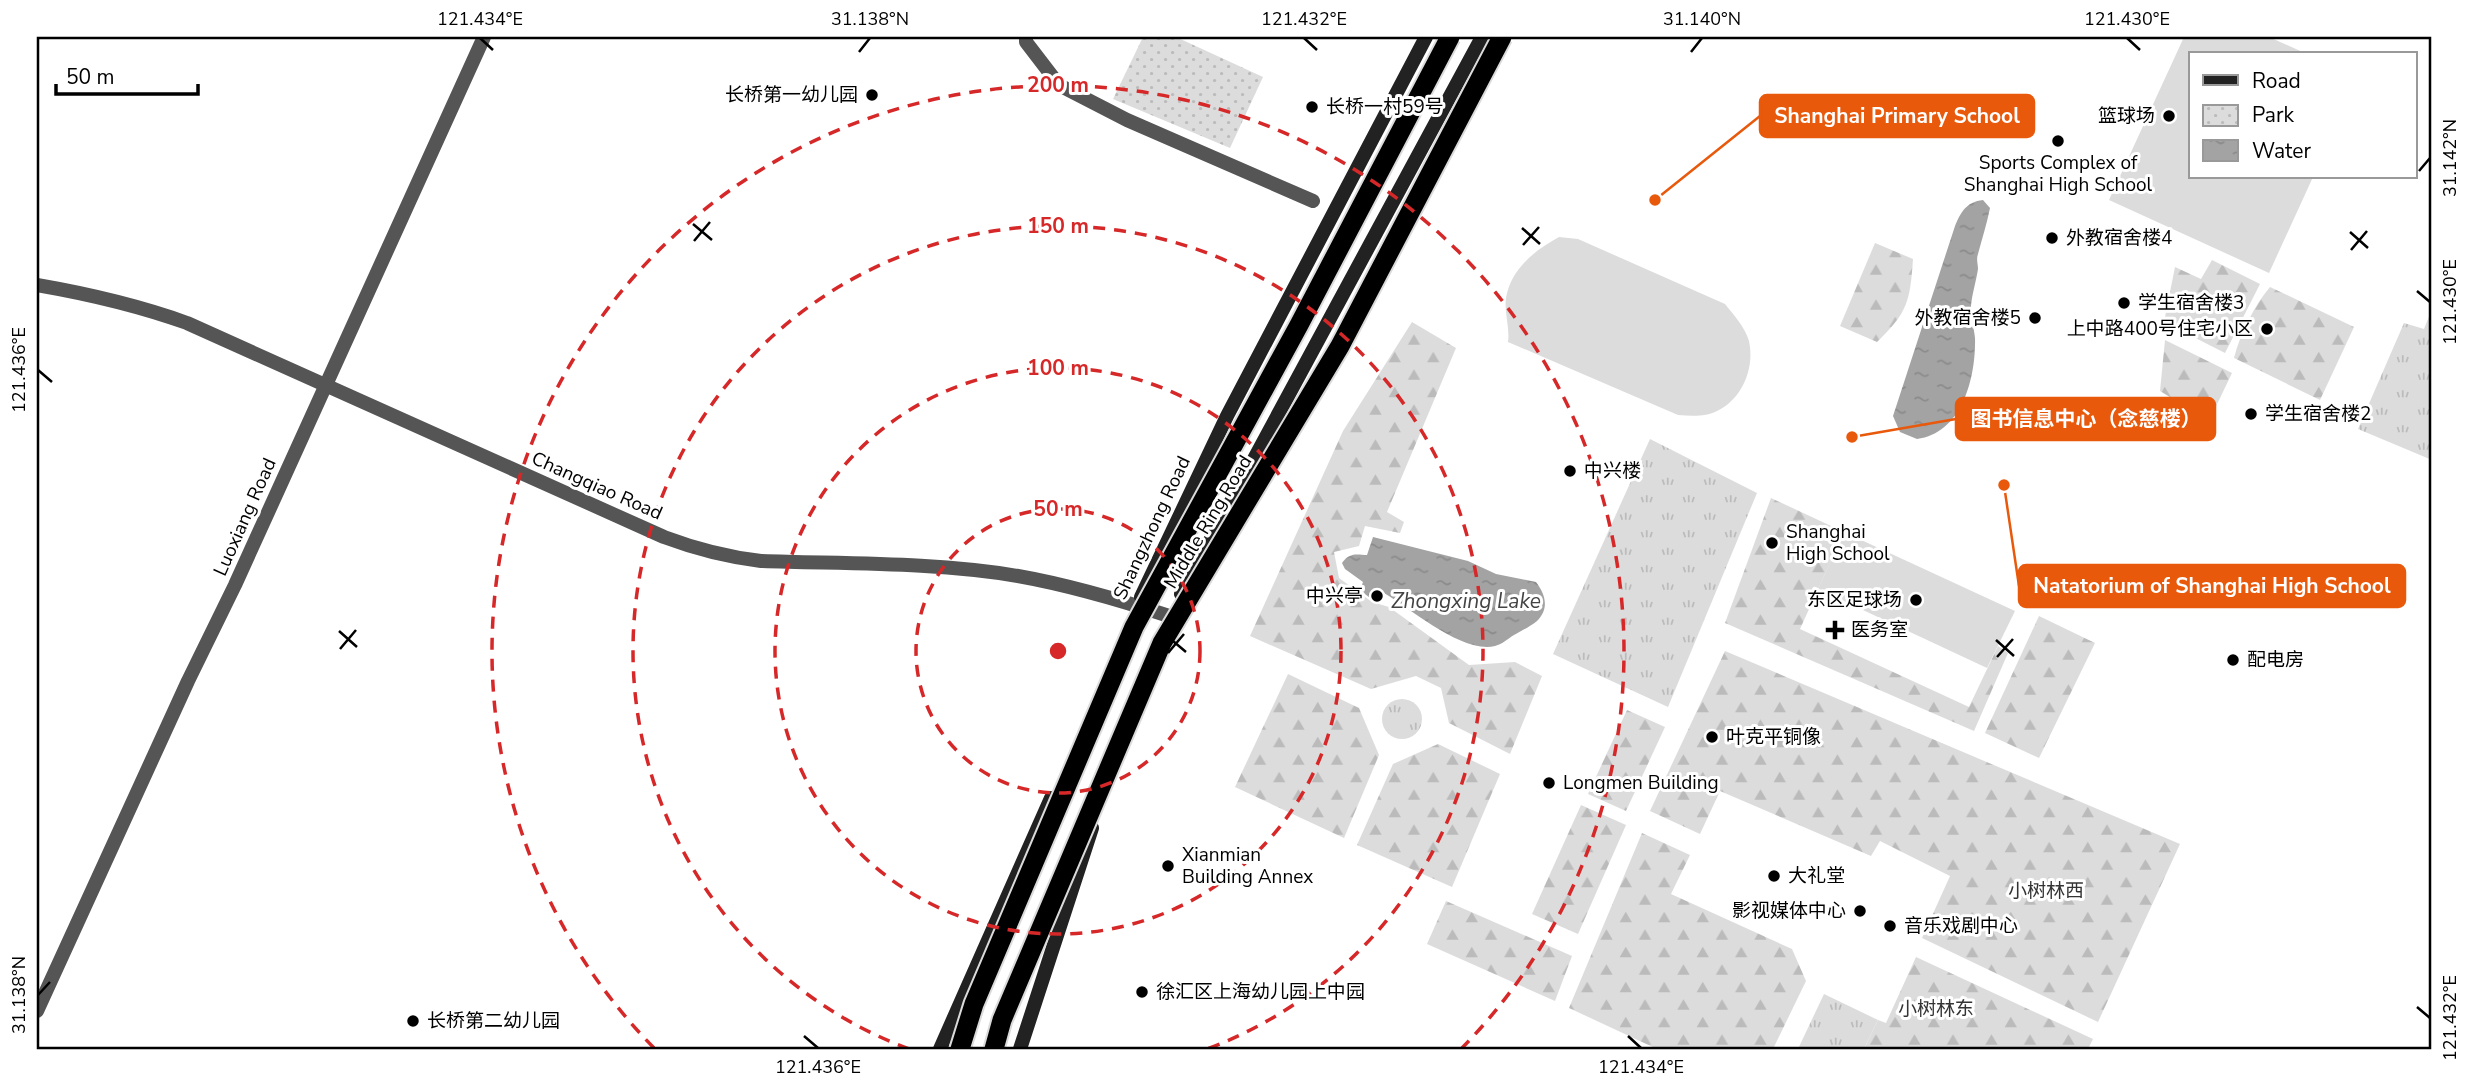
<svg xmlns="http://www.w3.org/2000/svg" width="2469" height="1086" viewBox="0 0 2469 1086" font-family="'Nunito Sans','Noto Sans SC',sans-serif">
<defs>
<pattern id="grass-tufts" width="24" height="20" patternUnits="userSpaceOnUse" patternTransform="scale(1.75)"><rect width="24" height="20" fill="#dcdcdc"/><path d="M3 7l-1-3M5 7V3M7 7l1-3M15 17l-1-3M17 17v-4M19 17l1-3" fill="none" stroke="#bbb"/></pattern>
<pattern id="forest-firs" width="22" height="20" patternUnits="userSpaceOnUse" patternTransform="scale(1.75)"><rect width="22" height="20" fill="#dcdcdc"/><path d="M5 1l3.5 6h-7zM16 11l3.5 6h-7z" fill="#bbb"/></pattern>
<pattern id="park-dots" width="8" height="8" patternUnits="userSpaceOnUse" patternTransform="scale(1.75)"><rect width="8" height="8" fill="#dcdcdc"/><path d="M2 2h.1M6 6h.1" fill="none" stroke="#bbb" stroke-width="1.8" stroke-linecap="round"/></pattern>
<pattern id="water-ripples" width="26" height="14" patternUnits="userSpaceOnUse" patternTransform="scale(1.75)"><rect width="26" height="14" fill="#a3a3a3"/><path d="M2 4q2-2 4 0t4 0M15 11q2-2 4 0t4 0" fill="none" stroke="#8b8b8b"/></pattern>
</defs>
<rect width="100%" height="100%" fill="#fff"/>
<!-- grass -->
<g fill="url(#grass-tufts)">
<path d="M 2432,309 L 2432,460 L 2358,429 L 2404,323 L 2424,329 Z"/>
<path d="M 1650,439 L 1757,493 L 1668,707 L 1553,654 Z"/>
<circle cx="1402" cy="719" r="20"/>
<path d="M 1824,994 L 1878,1020 L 1864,1049 L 1798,1049 Z"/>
</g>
<!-- forest -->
<g fill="url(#forest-firs)">
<path d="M 1875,243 L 1913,259 C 1910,301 1908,312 1877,342 L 1840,326 Z"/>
<path d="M 2212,260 L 2260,284 L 2225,353 L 2164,322 L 2175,267 L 2201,279 Z"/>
<path d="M 2270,287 L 2354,327 L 2320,400 L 2234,358 C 2240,334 2254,306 2270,287 Z"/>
<path d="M 1412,322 L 1456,348 L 1387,512 L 1404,522 L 1400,533 L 1365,526 L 1359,546 L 1334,552 L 1339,578 L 1372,602 L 1389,607 L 1469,665 L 1515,662 L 1542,676 L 1510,754 L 1449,723 L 1441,688 L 1416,676 L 1371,689 L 1250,636 L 1343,431 Z"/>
<path d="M 2165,340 L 2232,373 L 2209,421 L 2160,391 Z"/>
<path d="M 1771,498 L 1844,532 L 1800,629 L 1969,707 L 1998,646 L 2008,653 L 1974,731 L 1725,623 Z"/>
<path d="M 2039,616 L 2095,643 L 2039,758 L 1985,733 Z"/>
<path d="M 1725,651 L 2180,844 L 2098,1022 L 1922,938 L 1950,876 L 1880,841 L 1871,856 L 1720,791 L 1700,834 L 1650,811 Z"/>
<path d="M 1288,674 L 1359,708 L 1379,755 L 1344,838 L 1235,787 Z"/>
<path d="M 1627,710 L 1665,727 L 1626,811 L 1588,794 Z"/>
<path d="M 1438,744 L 1500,774 L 1452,887 L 1357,845 L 1393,764 Z"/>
<path d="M 1581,805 L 1626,825 L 1578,934 L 1532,914 Z"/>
<path d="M 1642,833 L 1690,855 L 1671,894 L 1792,949 L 1806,981 L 1773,1049 L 1657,1049 L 1569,1008 Z"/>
<path d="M 1446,901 L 1572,956 L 1555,1001 L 1427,944 Z"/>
<path d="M 1916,957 L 2093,1039 L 2088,1049 L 1864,1049 L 1878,1020 L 1886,1023 Z"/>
</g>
<!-- park -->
<path fill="url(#park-dots)" d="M 1143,37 L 1176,37 L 1263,77 L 1230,148 L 1113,99 Z"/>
<!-- pitch -->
<g fill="#dcdcdc">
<path d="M 2184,37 L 2269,37 L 2307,54 L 2191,54 L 2191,177 L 2313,177 L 2269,273 L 2109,200 Z"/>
<path d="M 1559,237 L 1578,239 L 1725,304 C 1733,314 1745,327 1749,341 C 1755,368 1742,399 1717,411 C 1706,417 1691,416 1678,415 L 1508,342 C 1510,327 1504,313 1506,298 C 1511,269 1535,250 1559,237 Z"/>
<path d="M 1844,532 L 2015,611 L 1987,668 L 1818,589 Z"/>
</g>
<!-- water -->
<g fill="url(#water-ripples)">
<path d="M 1983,200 L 1990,208 C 1987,223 1982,239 1978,254 C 1976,259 1978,264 1978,269 C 1976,282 1972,294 1971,306 C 1970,317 1974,327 1975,338 C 1976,378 1962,433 1917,439 L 1900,432 L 1893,416 L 1955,226 C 1961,212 1966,202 1983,200 Z"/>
<path d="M 1373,537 L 1468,561 L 1496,574 L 1536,582 C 1545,594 1550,608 1537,621 C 1531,626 1521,631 1514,635 C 1507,639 1503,644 1495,646 C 1463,654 1411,609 1384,593 L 1375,589 L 1370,598 L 1360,590 L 1363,582 L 1345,569 L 1342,563 C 1349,553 1355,554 1367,555 Z"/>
</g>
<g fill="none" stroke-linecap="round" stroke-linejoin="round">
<!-- minor -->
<g stroke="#555" stroke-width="14">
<path d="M 1026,37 L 1026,42 L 1059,85 L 1127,120 L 1313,201"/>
<path d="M 37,285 C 89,294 137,305 187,323 L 664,537 C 696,549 727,557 761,561 C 846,564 934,562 1018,576 C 1069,585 1120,600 1169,616"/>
<path d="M 37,1011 L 188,681 L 235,585 L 484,37"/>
</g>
<!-- secondary -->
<g stroke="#222" stroke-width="14">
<path d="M 1181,594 L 1482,37"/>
<path d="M 1141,597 L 1227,416 L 1426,37"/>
<path d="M 940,1049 L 1051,798"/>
<path d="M 1020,1049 L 1092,828"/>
</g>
<defs>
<g id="trunk-bridge">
<path d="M 960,1049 L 974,1004 L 1134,627 L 1299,325 L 1450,37"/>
<path d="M 994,1049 L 1002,1020 L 1162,643 L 1340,346 L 1502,37"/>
</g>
</defs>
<!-- trunk-bridge casing -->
<use href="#trunk-bridge" stroke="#dbdbdb" stroke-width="23" stroke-linecap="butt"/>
<!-- trunk-bridge -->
<use href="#trunk-bridge" stroke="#000" stroke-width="19"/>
</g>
<!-- ticks -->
<path fill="none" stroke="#000" stroke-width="2.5" d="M 480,38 L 493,50M 1304,38 L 1317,50M 2127,38 L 2140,50M 859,52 L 870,38M 1691,52 L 1702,38M 2419,171 L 2430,158M 693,224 L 712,240M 1522,228 L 1540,244M 2350,232 L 2368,248M 694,241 L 710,222M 1523,245 L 1539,227M 2351,250 L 2367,231M 2417,291 L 2430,302M 38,370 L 52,382M 339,631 L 357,647M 1167,636 L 1186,652M 1996,640 L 2014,656M 340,649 L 356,630M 1168,653 L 1184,634M 1997,657 L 2013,639M 38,995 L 50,982M 2417,1007 L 2430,1018M 804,1036 L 818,1048M 1628,1036 L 1641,1048"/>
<!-- distance rings -->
<g fill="none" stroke="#d62828" stroke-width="3.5" stroke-dasharray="12 9">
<circle cx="1058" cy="651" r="142"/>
<circle cx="1058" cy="651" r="283"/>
<path d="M909 1049A425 425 0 1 1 1207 1049"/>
<path d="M654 1048A566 566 0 1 1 1462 1048"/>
</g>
<!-- markers -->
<g fill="#000" stroke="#fff" stroke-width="2.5">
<circle cx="872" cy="95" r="7"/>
<circle cx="1312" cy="107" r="7"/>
<circle cx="2169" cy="116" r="7"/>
<circle cx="2058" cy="141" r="7"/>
<circle cx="2052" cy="238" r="7"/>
<circle cx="2124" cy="303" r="7"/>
<circle cx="2035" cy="318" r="7"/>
<circle cx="2267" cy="329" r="7"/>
<circle cx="2251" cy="414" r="7"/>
<circle cx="1570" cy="471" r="7"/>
<circle cx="1772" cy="543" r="7"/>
<circle cx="1377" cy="596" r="7"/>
<circle cx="1916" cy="600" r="7"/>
<path d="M1831.5 619.5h7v7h7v7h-7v7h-7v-7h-7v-7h7z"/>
<circle cx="2233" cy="660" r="7"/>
<circle cx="1712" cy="737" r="7"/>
<circle cx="1549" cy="783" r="7"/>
<circle cx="1168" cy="866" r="7"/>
<circle cx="1774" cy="876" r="7"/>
<circle cx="1860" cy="911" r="7"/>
<circle cx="1890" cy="926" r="7"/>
<circle cx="1142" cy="992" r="7"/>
<circle cx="413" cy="1021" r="7"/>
</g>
<g text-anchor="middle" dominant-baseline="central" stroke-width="6" stroke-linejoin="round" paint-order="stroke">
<!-- poi labels -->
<g font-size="19" fill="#000" stroke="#fff" text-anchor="start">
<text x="858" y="95" text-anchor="end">长桥第一幼儿园</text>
<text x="1326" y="107">长桥一村59号</text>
<text x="2155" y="116" text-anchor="end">篮球场</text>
<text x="2058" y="163" text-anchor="middle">Sports Complex of<tspan x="2058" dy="22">Shanghai High School</tspan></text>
<text x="2066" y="238">外教宿舍楼4</text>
<text x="2138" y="303">学生宿舍楼3</text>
<text x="2021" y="318" text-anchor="end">外教宿舍楼5</text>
<text x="2253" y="329" text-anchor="end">上中路400号住宅小区</text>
<text x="2265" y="414">学生宿舍楼2</text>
<text x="1584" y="471">中兴楼</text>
<text x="1786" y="532">Shanghai<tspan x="1786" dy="22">High School</tspan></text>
<text x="1363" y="596" text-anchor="end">中兴亭</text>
<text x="1902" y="600" text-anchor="end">东区足球场</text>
<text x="1851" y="630">医务室</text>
<text x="2247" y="660">配电房</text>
<text x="1726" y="737">叶克平铜像</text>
<text x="1563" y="783">Longmen Building</text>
<text x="1182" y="855">Xianmian<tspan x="1182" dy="22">Building Annex</tspan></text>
<text x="1788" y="876">大礼堂</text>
<text x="1846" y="911" text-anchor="end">影视媒体中心</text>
<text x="1904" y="926">音乐戏剧中心</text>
<text x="1156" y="992">徐汇区上海幼儿园上中园</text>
<text x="427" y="1021">长桥第二幼儿园</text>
</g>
<!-- street labels -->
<g font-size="19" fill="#000" stroke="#fff">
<text transform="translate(597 486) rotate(24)">Changqiao Road</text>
<text transform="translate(245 517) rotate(-66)">Luoxiang Road</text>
<text transform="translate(1208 522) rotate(-59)">Middle Ring Road</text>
<text transform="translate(1152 528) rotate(-65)">Shangzhong Road</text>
</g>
<!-- park labels -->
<g font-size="19" fill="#333" stroke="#fff">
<text x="2046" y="891">小树林西</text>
<text x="1936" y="1009">小树林东</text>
</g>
<!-- water labels -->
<g font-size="21" font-style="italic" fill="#444" stroke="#fff">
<text x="1466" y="601">Zhongxing Lake</text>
</g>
</g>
<circle cx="1058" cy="651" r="10" fill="#d62828" stroke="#fff" stroke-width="3.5"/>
<g font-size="21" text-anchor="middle" font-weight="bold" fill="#d62828" stroke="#fff" stroke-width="6" stroke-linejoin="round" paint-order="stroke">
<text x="1058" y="92">200 m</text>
<text x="1058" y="233">150 m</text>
<text x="1058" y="375">100 m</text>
<text x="1058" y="516">50 m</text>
</g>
<!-- callouts -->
<path fill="none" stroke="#e8590c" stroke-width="2.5" d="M1655 200L1760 116M1852 437L1956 419M2004 485L2019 586"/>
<g fill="#e8590c" stroke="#fff" stroke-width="2.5">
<circle cx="1655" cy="200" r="7"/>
<circle cx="1852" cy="437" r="7"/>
<circle cx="2004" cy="485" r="7"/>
</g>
<g fill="#e8590c" stroke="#e8590c" stroke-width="2.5">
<rect x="1760" y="95" width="274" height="42" rx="7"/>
<rect x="1956" y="398" width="259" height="42" rx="7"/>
<rect x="2019" y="565" width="386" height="42" rx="7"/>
</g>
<g font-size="21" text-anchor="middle" font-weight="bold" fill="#fff">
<text x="1897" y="123">Shanghai Primary School</text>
<text x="2086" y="426">图书信息中心（念慈楼）</text>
<text x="2212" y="593">Natatorium of Shanghai High School</text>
</g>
<!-- border -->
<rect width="2469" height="1086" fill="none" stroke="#ffffff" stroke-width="77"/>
<!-- legend -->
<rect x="2189" y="52" width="228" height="126" fill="#ffffff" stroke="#999999" stroke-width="2"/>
<rect x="2203" y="75" width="35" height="10" fill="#222222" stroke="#999999" stroke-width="2"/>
<text x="2252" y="88" font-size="21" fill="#000000">Road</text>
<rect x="2203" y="105" width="35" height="21" fill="url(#park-dots)" stroke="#999999" stroke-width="2"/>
<text x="2252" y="122" font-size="21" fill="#000000">Park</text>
<rect x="2203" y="140" width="35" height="21" fill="url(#water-ripples)" stroke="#999999" stroke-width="2"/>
<text x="2252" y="158" font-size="21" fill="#000000">Water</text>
<!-- scale -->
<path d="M56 84v10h142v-10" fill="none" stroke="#000000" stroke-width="3.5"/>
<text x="66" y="84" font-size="21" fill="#000000" stroke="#ffffff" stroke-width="5" paint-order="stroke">50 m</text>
<rect x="38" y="38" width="2392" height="1010" fill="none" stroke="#000" stroke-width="2.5"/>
<g font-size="18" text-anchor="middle" fill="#000">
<text x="480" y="25">121.434°E</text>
<text x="870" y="25">31.138°N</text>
<text x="1304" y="25">121.432°E</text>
<text x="1702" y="25">31.140°N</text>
<text x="2127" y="25">121.430°E</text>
<text transform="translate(2450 158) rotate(-90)" y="6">31.142°N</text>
<text transform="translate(2450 302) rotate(-90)" y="6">121.430°E</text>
<text transform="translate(19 370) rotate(-90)" y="6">121.436°E</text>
<text transform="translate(19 995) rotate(-90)" y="6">31.138°N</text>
<text transform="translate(2450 1018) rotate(-90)" y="6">121.432°E</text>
<text x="818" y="1073">121.436°E</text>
<text x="1641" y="1073">121.434°E</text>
</g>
</svg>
